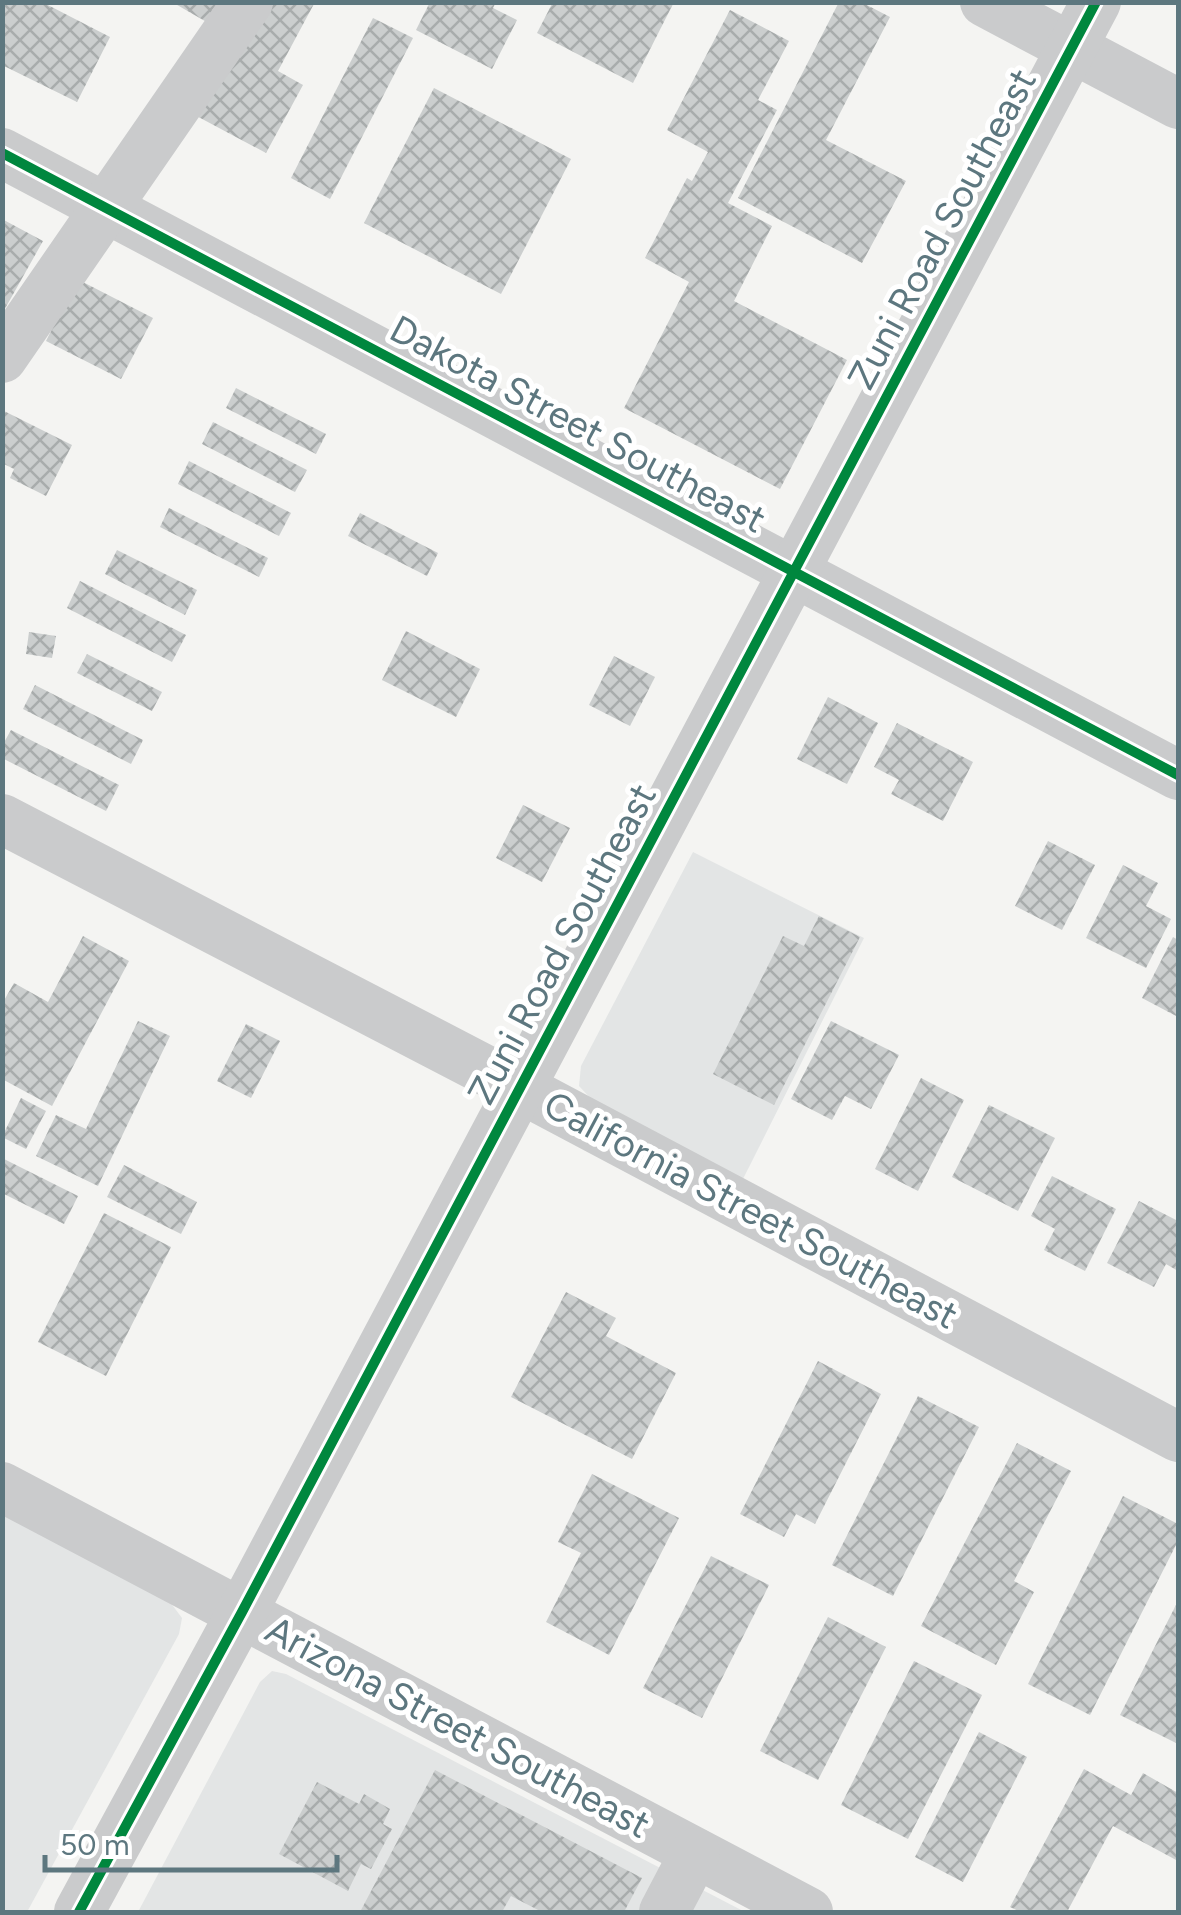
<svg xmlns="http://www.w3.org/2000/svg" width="1181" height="1915" viewBox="0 0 1181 1915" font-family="Figtree,sans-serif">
<defs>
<pattern id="building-cross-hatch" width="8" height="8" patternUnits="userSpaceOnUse" patternTransform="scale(2.5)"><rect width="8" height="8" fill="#cbcece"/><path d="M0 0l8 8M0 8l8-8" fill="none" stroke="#a8acac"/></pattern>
</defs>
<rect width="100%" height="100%" fill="#f4f4f2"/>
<!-- built -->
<g fill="#e3e5e5">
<path d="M 693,852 L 864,938 L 743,1179 L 595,1103 L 579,1086 L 581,1066 Z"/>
<path d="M 2,1514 L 170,1602 L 182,1618 L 179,1634 L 27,1912 L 3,1912 Z"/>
<path d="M 272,1671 L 286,1674 L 745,1912 L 138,1912 L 260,1682 Z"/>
</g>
<!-- building -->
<g fill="url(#building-cross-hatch)">
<path d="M 2,2 L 42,2 L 110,37 L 77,102 L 2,65 Z"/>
<path d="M 172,2 L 222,2 L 210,24 Z"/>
<path d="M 259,2 L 315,2 L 278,71 L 303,85 L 266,153 L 191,113 Z"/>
<path d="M 430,2 L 496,2 L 493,8 L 517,20 L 492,69 L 416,30 Z"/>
<path d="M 553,2 L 674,2 L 633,83 L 537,33 Z"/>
<path d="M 839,2 L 861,2 L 890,17 L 826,140 L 906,181 L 862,263 L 738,198 Z"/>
<path d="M 730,10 L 789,41 L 758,100 L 777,110 L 728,203 L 772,226 L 734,301 L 847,360 L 780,489 L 624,408 L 689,282 L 645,258 L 687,178 L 692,181 L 708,152 L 667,130 Z"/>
<path d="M 373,18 L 413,38 L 330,199 L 291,178 Z"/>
<path d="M 434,88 L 571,159 L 501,294 L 364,223 Z"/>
<path d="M 2,219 L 43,241 L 2,314 Z"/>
<path d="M 77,279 L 153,318 L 121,379 L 46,341 Z"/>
<path d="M 236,388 L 326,434 L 316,454 L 226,408 Z"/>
<path d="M 2,410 L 72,445 L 46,496 L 10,478 L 14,469 L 2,463 Z"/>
<path d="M 213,422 L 307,470 L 295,492 L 202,444 Z"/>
<path d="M 189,461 L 291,513 L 279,536 L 178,484 Z"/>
<path d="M 169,508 L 268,558 L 259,577 L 160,527 Z"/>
<path d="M 360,513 L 438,553 L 427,576 L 348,536 Z"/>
<path d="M 117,550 L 197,590 L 185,615 L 105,574 Z"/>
<path d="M 80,581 L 186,635 L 172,662 L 67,608 Z"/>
<path d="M 406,631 L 480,669 L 456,717 L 382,680 Z"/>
<path d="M 29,632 L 56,636 L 52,658 L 26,654 Z"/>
<path d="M 87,654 L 162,692 L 152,711 L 77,673 Z"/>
<path d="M 614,656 L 655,677 L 630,726 L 589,705 Z"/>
<path d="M 35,685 L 143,740 L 131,764 L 23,709 Z"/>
<path d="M 828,697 L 878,723 L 847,784 L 797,759 Z"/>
<path d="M 897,723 L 973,762 L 943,821 L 891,794 L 899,780 L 874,767 Z"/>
<path d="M 11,730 L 119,785 L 106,811 L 2,758 L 2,746 Z"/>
<path d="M 523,805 L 570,828 L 542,882 L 496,858 Z"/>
<path d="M 1048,841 L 1095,865 L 1062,930 L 1015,906 Z"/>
<path d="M 1123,865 L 1158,883 L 1146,906 L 1171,919 L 1146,968 L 1086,938 Z"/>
<path d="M 819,916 L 860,937 L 774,1105 L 713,1074 L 783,936 L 804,946 Z"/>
<path d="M 83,936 L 129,961 L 52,1106 L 2,1079 L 2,1004 L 14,983 L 48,1002 Z"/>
<path d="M 1173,937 L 1178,940 L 1178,1017 L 1142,998 Z"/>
<path d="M 138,1021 L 170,1036 L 98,1186 L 36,1156 L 56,1115 L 86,1129 Z"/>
<path d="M 831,1021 L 899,1055 L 871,1109 L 845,1096 L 832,1120 L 791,1099 Z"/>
<path d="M 246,1024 L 280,1041 L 251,1098 L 217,1081 Z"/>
<path d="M 921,1078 L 964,1100 L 918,1191 L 875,1169 Z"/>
<path d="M 21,1098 L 46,1111 L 26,1149 L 2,1137 Z"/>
<path d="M 989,1105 L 1055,1138 L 1018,1211 L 952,1177 Z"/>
<path d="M 2,1158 L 78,1196 L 64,1224 L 2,1193 Z"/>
<path d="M 124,1165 L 197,1202 L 181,1234 L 107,1197 Z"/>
<path d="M 1052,1176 L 1116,1209 L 1085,1271 L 1044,1250 L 1055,1229 L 1031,1216 Z"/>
<path d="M 1139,1201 L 1178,1221 L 1178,1271 L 1166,1264 L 1154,1287 L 1107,1263 Z"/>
<path d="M 104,1213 L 171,1247 L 106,1376 L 38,1342 Z"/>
<path d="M 566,1292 L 616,1318 L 606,1336 L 676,1373 L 632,1459 L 511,1397 Z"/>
<path d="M 818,1361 L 881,1394 L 815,1524 L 796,1514 L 784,1537 L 740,1514 Z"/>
<path d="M 918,1396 L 979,1427 L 893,1596 L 832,1565 Z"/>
<path d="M 1017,1443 L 1071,1471 L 1014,1581 L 1034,1592 L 996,1665 L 921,1626 Z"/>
<path d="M 592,1474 L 679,1518 L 609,1655 L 546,1622 L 581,1553 L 558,1542 Z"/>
<path d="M 1123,1496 L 1178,1524 L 1178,1541 L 1090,1715 L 1028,1684 Z"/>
<path d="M 711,1556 L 769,1585 L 702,1718 L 643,1688 Z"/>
<path d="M 1178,1601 L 1178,1744 L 1120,1715 Z"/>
<path d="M 828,1617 L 886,1647 L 818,1780 L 760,1751 Z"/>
<path d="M 914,1661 L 982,1695 L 908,1839 L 841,1805 Z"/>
<path d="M 979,1732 L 1027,1757 L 963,1882 L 915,1857 Z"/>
<path d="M 1084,1769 L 1131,1795 L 1143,1773 L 1178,1793 L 1178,1861 L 1113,1826 L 1067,1912 L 1021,1912 L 1010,1907 Z"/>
<path d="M 435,1770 L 642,1878 L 624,1912 L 542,1912 L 511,1896 L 502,1912 L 360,1912 Z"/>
<path d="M 317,1782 L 359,1804 L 364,1794 L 390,1809 L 383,1824 L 392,1829 L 371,1869 L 361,1864 L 348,1891 L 279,1854 Z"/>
</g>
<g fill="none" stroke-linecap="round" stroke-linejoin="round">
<!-- minor -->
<g stroke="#cacbcc" stroke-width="50">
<path d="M 985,2 L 1178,104"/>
<path d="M 2,153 L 1178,775"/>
<path d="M 2,358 L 248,2"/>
<path d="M 2,819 L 520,1088 L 1178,1437"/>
<path d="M 2,1487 L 808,1912"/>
<path d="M 79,1912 L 242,1612 L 1096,2"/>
<path d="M 664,1912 L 695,1853"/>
</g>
<defs>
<g id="cycleway">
<path d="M 2,153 L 1178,775"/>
<path d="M 79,1912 L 242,1612 L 1096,2"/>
</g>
</defs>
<!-- cycleway casing -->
<use href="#cycleway" stroke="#fff" stroke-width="16"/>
<!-- cycleway -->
<use href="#cycleway" stroke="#00873e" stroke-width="10"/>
</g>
<g text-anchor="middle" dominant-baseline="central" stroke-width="10" stroke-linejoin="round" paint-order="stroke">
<!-- street labels -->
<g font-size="38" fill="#5d777f" stroke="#fff">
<text transform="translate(942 229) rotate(-62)">Zuni Road Southeast</text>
<text transform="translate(578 424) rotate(28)">Dakota Street Southeast</text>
<text transform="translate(562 944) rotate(-62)">Zuni Road Southeast</text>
<text transform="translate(751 1210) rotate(28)">California Street Southeast</text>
<text transform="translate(458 1727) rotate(28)">Arizona Street Southeast</text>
</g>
</g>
<!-- border -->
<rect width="1181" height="1915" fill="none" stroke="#5d777f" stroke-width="10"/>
<!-- scale -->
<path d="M45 1855v15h292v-15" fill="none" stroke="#5d777f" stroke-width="5"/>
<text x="60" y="1855" font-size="30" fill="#5d777f" stroke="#ffffff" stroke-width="8" paint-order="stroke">50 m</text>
</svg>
